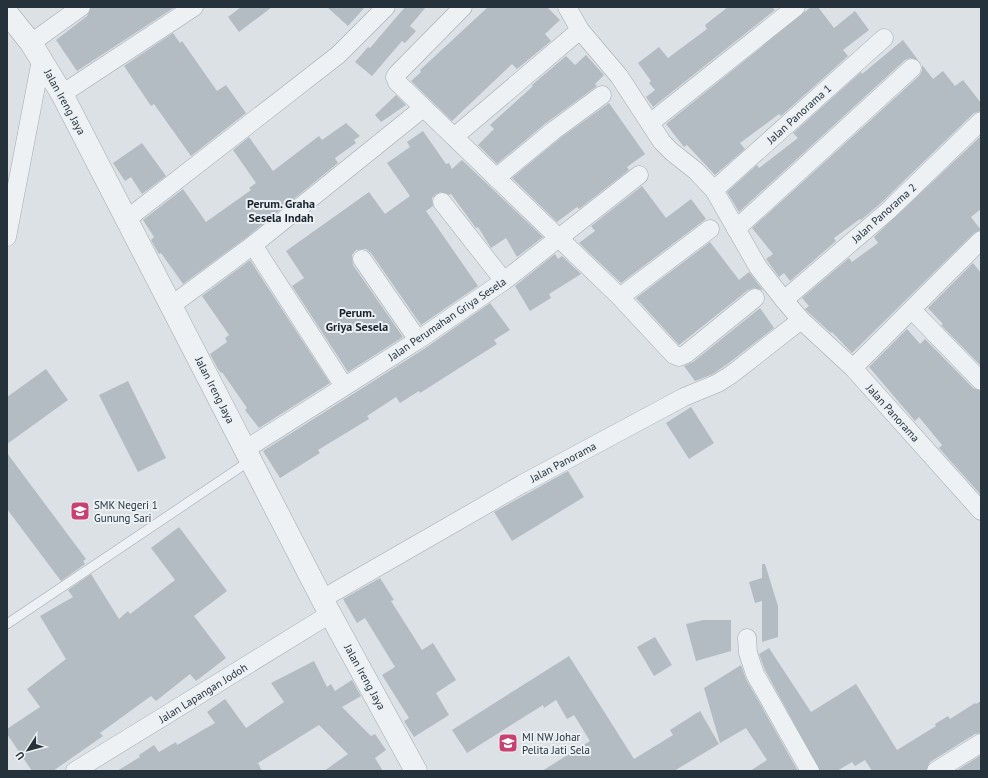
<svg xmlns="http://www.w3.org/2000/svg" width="988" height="778" viewBox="0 0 988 778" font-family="'PT Sans',sans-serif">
<rect width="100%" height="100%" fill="#dce1e6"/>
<!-- building -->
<g fill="#b3bcc2">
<path d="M 91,7 L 175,7 L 77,71 L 56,40 L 87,16 Z"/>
<path d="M 241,7 L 272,7 L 239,32 L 228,17 Z"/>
<path d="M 327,7 L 365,7 L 348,26 Z"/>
<path d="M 405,7 L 426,7 L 410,26 L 416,31 L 405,43 L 402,41 L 372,76 L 355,62 L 368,47 L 370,48 Z"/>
<path d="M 488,7 L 547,7 L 560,20 L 545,34 L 551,41 L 517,69 L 512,64 L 452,121 L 411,81 L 421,72 L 420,70 Z"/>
<path d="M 728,7 L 772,7 L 775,10 L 653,107 L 646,97 L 655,90 L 649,83 L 651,81 L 638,63 L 659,47 L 668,58 L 707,29 L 705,25 Z"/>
<path d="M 811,7 L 818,7 L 834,28 L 855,11 L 869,30 L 843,50 L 848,56 L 781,116 L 779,114 L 740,143 L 745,149 L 715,175 L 687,145 L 684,147 L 666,124 Z"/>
<path d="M 173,33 L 180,43 L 182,41 L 217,91 L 226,85 L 246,113 L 191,156 L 154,104 L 151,106 L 124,66 Z"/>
<path d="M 903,40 L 918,60 L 910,58 L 905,60 L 739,212 L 727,192 L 757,165 L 759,168 L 798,138 L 793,133 L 861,72 L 862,74 Z"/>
<path d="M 586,55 L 604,75 L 595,84 L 597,86 L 546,123 L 497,164 L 478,145 L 494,129 L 490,125 L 533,86 L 532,85 L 566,56 L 575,65 Z"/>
<path d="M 922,65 L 933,79 L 943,71 L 955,86 L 963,80 L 981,103 L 981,111 L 974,113 L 881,203 L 861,220 L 860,219 L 834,238 L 836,241 L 790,281 L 784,273 L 779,277 L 766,259 L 773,254 L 752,228 L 919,76 L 922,71 Z"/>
<path d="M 396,95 L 406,105 L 381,122 L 375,115 Z"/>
<path d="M 609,103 L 645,154 L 627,167 L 629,170 L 579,209 L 577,207 L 557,222 L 512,178 L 559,139 Z"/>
<path d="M 346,123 L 360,136 L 354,140 L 356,143 L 335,158 L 338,163 L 247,237 L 183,284 L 161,253 L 159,254 L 151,240 L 154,237 L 143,220 L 183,189 L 206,222 L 251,190 L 249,188 L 256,183 L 233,150 L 249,137 L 273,171 L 319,136 L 322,140 Z"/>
<path d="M 423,131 L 446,164 L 449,163 L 452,169 L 462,160 L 543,237 L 517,257 L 506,238 L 491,248 L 478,227 L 476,228 L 451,194 L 449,195 L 441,192 L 436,194 L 432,198 L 433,206 L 426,211 L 478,286 L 421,325 L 371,253 L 366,249 L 356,250 L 352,255 L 353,265 L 403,337 L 348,372 L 292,286 L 304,278 L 286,251 L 369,192 L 385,214 L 410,196 L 387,163 L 410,147 L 407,142 Z"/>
<path d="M 981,136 L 981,209 L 971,217 L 981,230 L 974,233 L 852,353 L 832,332 L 831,333 L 809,313 L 805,309 L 809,306 L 802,298 L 849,258 L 852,262 L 878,243 L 874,237 Z"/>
<path d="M 142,143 L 166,176 L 142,194 L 131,177 L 125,181 L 113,163 Z"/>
<path d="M 642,186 L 666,218 L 691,199 L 706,219 L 621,283 L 579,243 L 595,231 L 591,226 Z"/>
<path d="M 710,242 L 739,280 L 749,272 L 763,290 L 754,288 L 748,290 L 679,345 L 636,298 Z"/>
<path d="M 555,254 L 558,259 L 562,256 L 581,274 L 549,294 L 551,298 L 530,311 L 515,286 Z"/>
<path d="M 250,260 L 330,383 L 259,428 L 245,410 L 247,408 L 222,372 L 221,373 L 218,369 L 210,354 L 227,342 L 225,338 L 229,335 L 202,296 Z"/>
<path d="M 973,263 L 981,273 L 981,366 L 941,325 L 943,324 L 928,308 Z"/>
<path d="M 490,303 L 510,330 L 494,340 L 497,344 L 420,393 L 419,391 L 400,403 L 396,397 L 367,416 L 369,419 L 318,450 L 320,453 L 280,478 L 263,451 L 424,349 Z"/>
<path d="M 760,308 L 774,328 L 726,365 L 713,374 L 695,381 L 684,366 L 693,362 Z"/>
<path d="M 907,329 L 920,344 L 925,339 L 973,388 L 981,391 L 981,495 L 939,448 L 942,445 L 919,417 L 915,421 L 869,367 Z"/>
<path d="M 46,369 L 68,400 L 7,444 L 7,397 Z"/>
<path d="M 128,381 L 166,458 L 138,472 L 99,395 Z"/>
<path d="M 691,407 L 714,443 L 689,459 L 666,423 Z"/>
<path d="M 7,453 L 86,559 L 83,561 L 85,564 L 61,581 L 7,509 Z"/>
<path d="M 568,471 L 584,497 L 512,541 L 494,512 Z"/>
<path d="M 179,527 L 227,591 L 194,616 L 226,658 L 196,681 L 190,674 L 156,701 L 151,696 L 100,733 L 103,736 L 53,771 L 32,771 L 7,734 L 7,729 L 40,707 L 27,689 L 66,659 L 40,616 L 73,597 L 68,590 L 91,574 L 119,619 L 128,611 L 130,614 L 175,580 L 151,548 Z"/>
<path d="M 762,564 L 765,564 L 778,606 L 778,637 L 762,642 L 762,601 L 755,603 L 749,582 L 762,578 Z"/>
<path d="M 380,578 L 394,600 L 391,601 L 422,650 L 433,643 L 456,680 L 436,693 L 449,715 L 414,737 L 404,721 L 409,718 L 382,675 L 395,667 L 365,618 L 357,623 L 343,599 Z"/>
<path d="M 703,620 L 731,620 L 731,651 L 696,661 L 686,624 Z"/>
<path d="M 655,637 L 672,665 L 654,676 L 637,647 Z"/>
<path d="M 769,648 L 811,712 L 856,684 L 897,750 L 936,726 L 935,724 L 948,716 L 950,719 L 975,703 L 976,704 L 981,701 L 981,733 L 975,734 L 930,762 L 926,771 L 872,771 L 865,760 L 855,766 L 852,762 L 837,771 L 820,771 L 765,670 L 759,654 Z"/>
<path d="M 569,656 L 634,759 L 673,735 L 670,730 L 700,711 L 719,744 L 674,771 L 542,771 L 590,741 L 574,715 L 567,719 L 556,700 L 544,708 L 543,705 L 467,753 L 452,730 Z"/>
<path d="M 314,661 L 327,687 L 331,684 L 335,691 L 352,680 L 361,696 L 342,707 L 371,736 L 375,734 L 386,750 L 375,758 L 383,771 L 324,771 L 348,754 L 319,725 L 258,763 L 262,771 L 117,771 L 140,757 L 139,755 L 154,745 L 159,752 L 176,742 L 177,745 L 215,723 L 207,712 L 225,699 L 246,728 L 284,702 L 271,683 Z"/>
<path d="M 741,665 L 746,679 L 798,771 L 750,771 L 767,760 L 746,728 L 720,743 L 704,688 Z"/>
<path d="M 981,755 L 981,771 L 956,771 Z"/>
</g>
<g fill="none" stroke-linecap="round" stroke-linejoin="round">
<defs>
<path id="service" d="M 7,624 L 251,460"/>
<g id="minor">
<path d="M 463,7 L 397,74 L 395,77 L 397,82 L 620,297 L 674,355 L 679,357 L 686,354 L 755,298"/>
<path d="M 567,7 L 580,30 L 619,76 L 662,142 L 672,152 L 696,171 L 714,190 L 758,267 L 784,300 L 801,320 L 853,368 L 981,511"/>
<path d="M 31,43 L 81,7"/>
<path d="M 62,94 L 194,7"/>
<path d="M 650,123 L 796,7"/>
<path d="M 454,137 L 580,30"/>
<path d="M 496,178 L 553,131 L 602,95"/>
<path d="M 714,190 L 884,38"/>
<path d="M 442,202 L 504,281"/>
<path d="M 127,219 L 338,55 L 386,7"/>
<path d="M 736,229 L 912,68"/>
<path d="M 7,237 L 41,60"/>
<path d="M 253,245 L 344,386"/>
<path d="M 362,259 L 418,340"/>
<path d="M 620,297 L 710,229"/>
<path d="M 784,300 L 888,211 L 981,121"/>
<path d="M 172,305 L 253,245 L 423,108"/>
<path d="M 912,310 L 981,381"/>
<path d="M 853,368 L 981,240"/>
<path d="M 246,449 L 418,340 L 504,281 L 639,175"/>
<path d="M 322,599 L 522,484 L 684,397 L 718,383 L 732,374 L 801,320"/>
<path d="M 747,638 L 748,653 L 755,674 L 810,771"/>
<path d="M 75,771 L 330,614"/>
<path d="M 936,771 L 981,743"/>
</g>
<path id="tertiary" d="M 7,13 L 31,43 L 62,94 L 322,599 L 416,771"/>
</defs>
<!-- service casing -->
<use href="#service" stroke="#a2a9af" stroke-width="10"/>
<!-- minor casing -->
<use href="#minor" stroke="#a2a9af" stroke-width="19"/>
<!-- tertiary casing -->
<use href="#tertiary" stroke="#a2a9af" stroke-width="23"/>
<!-- service -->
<use href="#service" stroke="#eef1f4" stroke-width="9"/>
<!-- minor -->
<use href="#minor" stroke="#eef1f4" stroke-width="18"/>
<!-- tertiary -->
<use href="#tertiary" stroke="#eef1f4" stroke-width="22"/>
</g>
<!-- icons -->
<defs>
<symbol id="school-square" viewBox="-11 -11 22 22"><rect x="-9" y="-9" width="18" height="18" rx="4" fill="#ca4170" stroke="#ebf0f4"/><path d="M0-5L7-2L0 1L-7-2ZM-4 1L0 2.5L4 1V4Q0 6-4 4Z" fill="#fff"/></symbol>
</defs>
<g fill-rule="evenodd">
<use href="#school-square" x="69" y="500" width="22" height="22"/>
<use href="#school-square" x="497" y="732" width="22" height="22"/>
</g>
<g text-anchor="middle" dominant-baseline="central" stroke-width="4" stroke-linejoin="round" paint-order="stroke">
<!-- street labels -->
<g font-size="11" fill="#26323b" stroke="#ebf0f4">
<text transform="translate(65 102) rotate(61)">Jalan Ireng Jaya</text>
<text transform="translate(799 114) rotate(-42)">Jalan Panorama 1</text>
<text transform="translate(884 213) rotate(-42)">Jalan Panorama 2</text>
<text transform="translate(447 319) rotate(-34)">Jalan Perumahan Griya Sesela</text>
<text transform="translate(215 390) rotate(63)">Jalan Ireng Jaya</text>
<text transform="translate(893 413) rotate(48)">Jalan Panorama</text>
<text transform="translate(563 462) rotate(-28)">Jalan Panorama</text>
<text transform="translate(365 677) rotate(61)">Jalan Ireng Jaya</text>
<text transform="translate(203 693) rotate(-32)">Jalan Lapangan Jodoh</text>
</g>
<!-- poi labels -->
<g font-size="11" fill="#26323b" stroke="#ebf0f4" text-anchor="start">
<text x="94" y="505">SMK Negeri 1<tspan x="94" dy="13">Gunung Sari</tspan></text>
<text x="522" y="737">MI NW Johar<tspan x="522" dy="13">Pelita Jati Sela</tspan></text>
</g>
<!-- neighbourhood labels -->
<g font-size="12" font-weight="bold" fill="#18232c" stroke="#ebf0f4">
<text x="281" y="203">Perum. Graha<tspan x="281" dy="14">Sesela Indah</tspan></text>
<text x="357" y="312">Perum.<tspan x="357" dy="14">Griya Sesela</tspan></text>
</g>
</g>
<!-- border -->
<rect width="988" height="778" fill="none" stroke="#26323b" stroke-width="16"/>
<!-- north arrow -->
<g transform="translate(28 750) rotate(234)" stroke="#ebf0f4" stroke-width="3" paint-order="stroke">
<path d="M0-3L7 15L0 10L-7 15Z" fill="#26323b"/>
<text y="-6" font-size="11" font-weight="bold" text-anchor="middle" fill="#26323b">U</text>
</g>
</svg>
